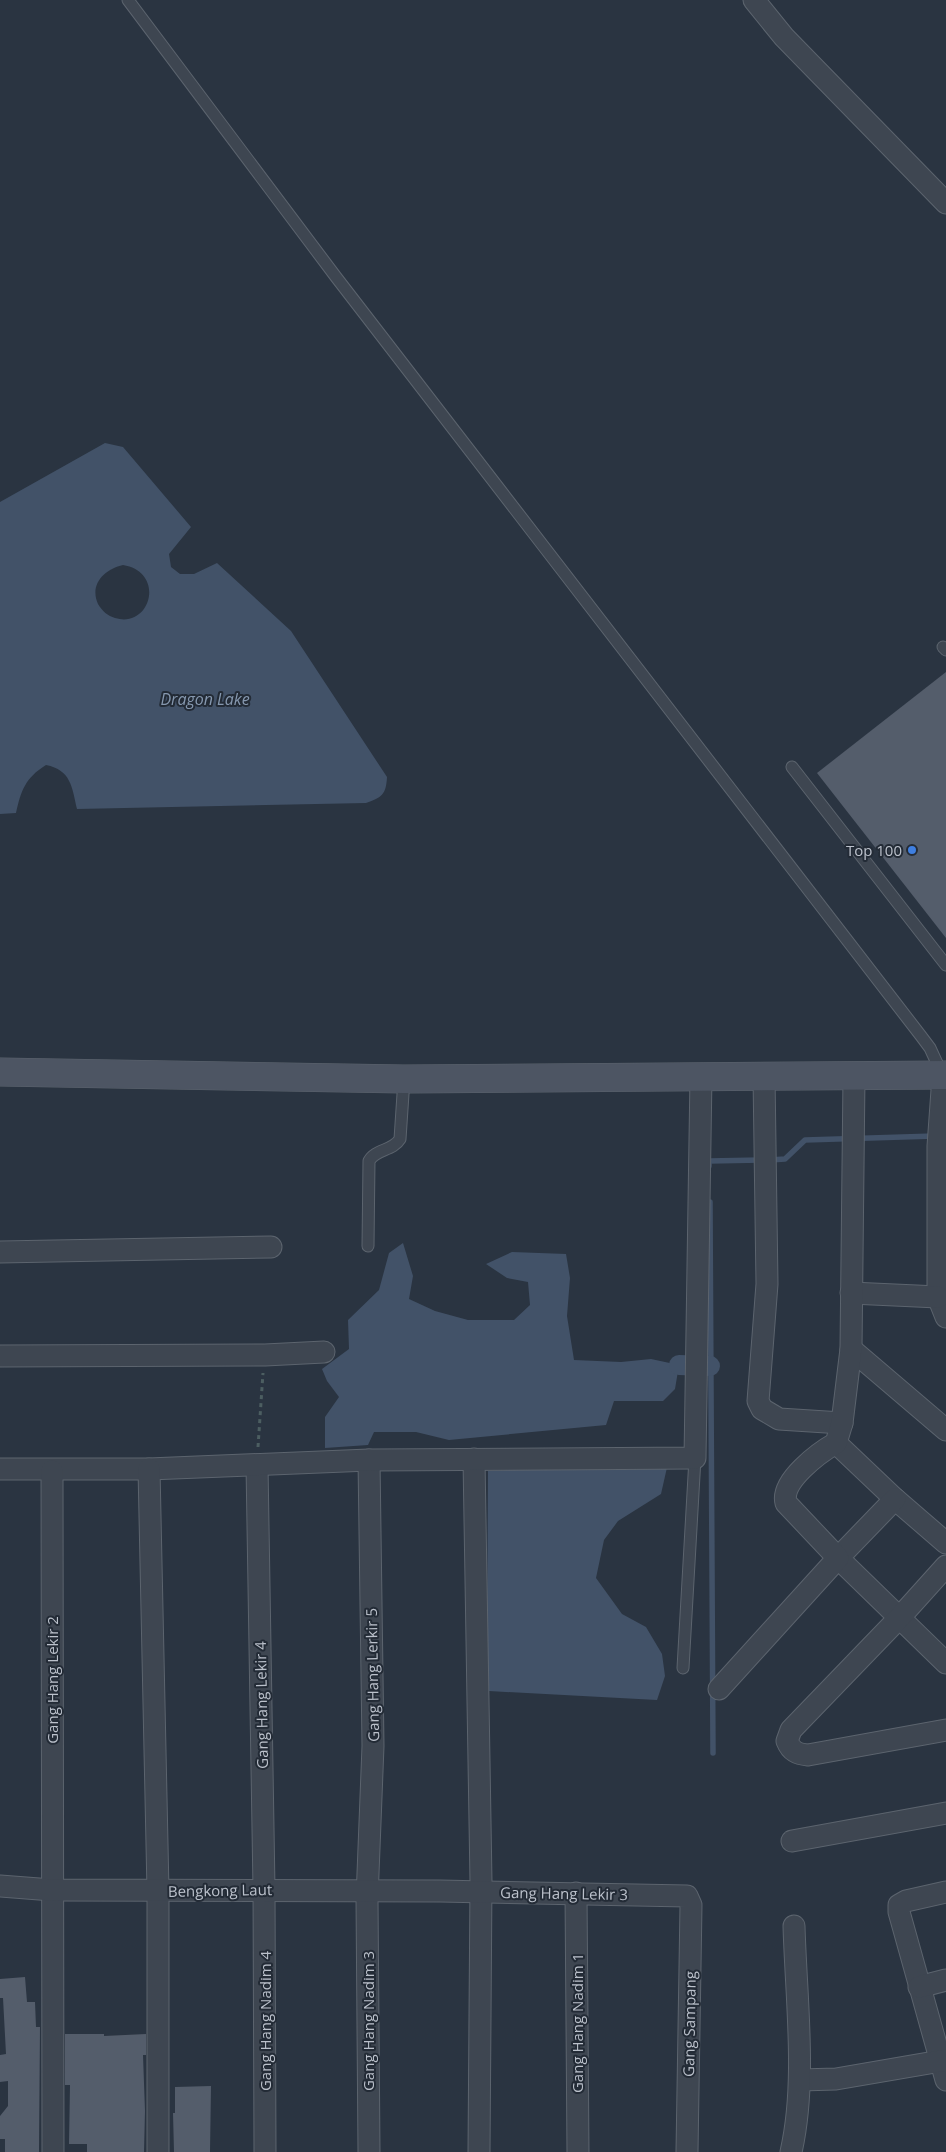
<svg xmlns="http://www.w3.org/2000/svg" width="946" height="2152" viewBox="0 0 946 2152" font-family="'Open Sans',sans-serif">
<rect width="100%" height="100%" fill="#2a3441"/>
<!-- water -->
<g fill="#425268" fill-rule="evenodd">
<path d="M 105,443 L 123,447 L 191,527 L 169,554 L 171,567 L 180,574 L 194,574 L 217,563 L 291,631 L 387,777 C 386,795 382,797 366,803 L 77,809 C 72,787 71,770 46,765 C 25,778 21,791 16,813 L 0,814 L 0,502 ZM 123,565 C 166,572 151,629 115,618 C 108,616 102,611 98,604 C 89,584 105,569 123,565 Z"/>
<path d="M 403,1243 L 413,1276 L 409,1299 L 435,1311 L 468,1320 L 514,1320 L 530,1305 L 528,1282 L 507,1278 L 486,1264 L 512,1252 L 566,1254 L 570,1278 L 567,1316 L 574,1360 L 621,1362 L 651,1359 L 679,1365 L 675,1389 L 663,1401 L 614,1401 L 606,1425 L 449,1440 L 416,1432 L 374,1432 L 368,1445 L 325,1448 L 325,1417 L 339,1397 L 327,1381 L 322,1369 L 349,1349 L 348,1320 L 379,1290 L 389,1253 Z"/>
<path d="M 668,1463 L 661,1494 L 618,1521 L 604,1540 L 596,1578 L 622,1614 L 646,1627 L 662,1654 L 665,1676 L 657,1700 L 489,1691 L 487,1655 L 488,1471 Z"/>
</g>
<g fill="none" stroke-linecap="round" stroke-linejoin="round">
<!-- stream -->
<g stroke="#425268" stroke-width="5.5">
<path d="M 770,1160 L 785,1159 L 805,1140 L 935,1136"/>
<path d="M 709,1166 L 709,1161 L 761,1160"/>
<path d="M 710,1202 L 713,1753"/>
</g>
<!-- canal -->
<path stroke="#425268" stroke-width="20" d="M 679,1365 L 710,1366"/>
</g>
<!-- building -->
<g fill="#545d6b">
<path d="M 946,672 L 946,938 L 817,773 Z"/>
<path d="M 25,1977 L 27,2002 L 35,2002 L 36,2027 L 40,2027 L 39,2152 L 5,2152 L 5,2139 L 0,2139 L 0,2116 L 8,2106 L 8,2081 L 0,2082 L 0,2055 L 6,2054 L 3,1998 L 0,1998 L 0,1979 Z"/>
<path d="M 65,2034 L 104,2034 L 104,2036 L 146,2034 L 146,2055 L 143,2055 L 145,2111 L 144,2152 L 87,2152 L 87,2144 L 69,2144 L 70,2085 L 65,2085 Z"/>
<path d="M 211,2086 L 210,2152 L 174,2152 L 173,2113 L 175,2113 L 175,2087 Z"/>
</g>
<g fill="none" stroke-linecap="round" stroke-linejoin="round">
<defs>
<g id="service">
<path d="M 128,0 L 336,277 L 921,1036 L 930,1048 L 942,1074"/>
<path d="M 943,647 L 946,650"/>
<path d="M 792,767 L 946,965"/>
<path d="M 368,1246 L 369,1161 C 375,1149 393,1151 400,1139 L 404,1079"/>
<path d="M 683,1668 L 695,1458"/>
</g>
<g id="minor">
<path d="M 754,0 L 784,37 L 946,203"/>
<path d="M 764,1076 L 767,1284 L 758,1401 L 762,1409 L 779,1419 L 842,1423"/>
<path d="M 943,1076 L 938,1146 L 938,1297 L 946,1317"/>
<path d="M 0,1252 L 271,1247"/>
<path d="M 851,1293 L 938,1297"/>
<path d="M 851,1349 L 946,1430"/>
<path d="M 0,1356 L 265,1355 L 324,1352"/>
<path d="M 836,1443 L 895,1499 L 946,1543"/>
<path d="M 474,1459 L 481,1882 L 479,2152"/>
<path d="M 369,1460 L 373,1746 L 367,1899 L 369,2152"/>
<path d="M 257,1465 L 264,1889 L 265,2152"/>
<path d="M 0,1469 L 149,1469 L 369,1460 L 695,1458 L 701,1076"/>
<path d="M 149,1469 L 158,1891 L 158,2152"/>
<path d="M 52,1471 L 53,2152"/>
<path d="M 895,1499 L 838,1558 L 946,1663"/>
<path d="M 946,1566 L 901,1616 L 791,1730 L 787,1741 C 791,1751 797,1754 808,1755 L 946,1730"/>
<path d="M 719,1689 L 838,1558 L 786,1503 C 780,1481 820,1452 836,1443 L 842,1423 L 851,1349 L 854,1076"/>
<path d="M 792,1841 L 946,1813"/>
<path d="M 0,1886 L 52,1890 L 440,1891 L 687,1896 L 691,1905 L 687,2152"/>
<path d="M 946,1892 L 906,1901 L 899,1905 L 899,1912 L 946,2080"/>
<path d="M 576,1893 L 578,2152"/>
<path d="M 919,1987 L 946,1980"/>
<path d="M 800,2080 L 836,2079 L 946,2060"/>
<path d="M 791,2152 C 807,2082 796,1998 794,1926"/>
</g>
<path id="secondary" d="M 0,1072 L 404,1079 L 946,1075"/>
</defs>
<!-- service casing -->
<use href="#service" stroke="#5c646e" stroke-width="13"/>
<!-- minor casing -->
<use href="#minor" stroke="#5c646e" stroke-width="23"/>
<!-- secondary casing -->
<use href="#secondary" stroke="#5c646e" stroke-width="29"/>
<!-- path -->
<path stroke="#4c5e61" stroke-width="3" stroke-dasharray="4 4" stroke-linecap="butt" d="M 258,1447 L 263,1373"/>
<!-- service -->
<use href="#service" stroke="#3e4651" stroke-width="11"/>
<!-- minor -->
<use href="#minor" stroke="#3e4651" stroke-width="21"/>
<!-- secondary -->
<use href="#secondary" stroke="#4d5563" stroke-width="28"/>
</g>
<!-- markers -->
<circle fill="#3f7fe0" stroke="#232b36" stroke-width="2" cx="912" cy="850" r="5"/>
<g text-anchor="middle" dominant-baseline="central" stroke-width="4" stroke-linejoin="round" paint-order="stroke">
<!-- poi labels -->
<g font-size="15" fill="#bbc1cb" stroke="#232b36" text-anchor="end">
<text x="902" y="850">Top 100</text>
</g>
<!-- street labels -->
<g font-size="15" fill="#bbc1cb" stroke="#232b36">
<text transform="translate(372 1675) rotate(-91)">Gang Hang Lerkir 5</text>
<text transform="translate(52 1680) rotate(-90)">Gang Hang Lekir 2</text>
<text transform="translate(261 1705) rotate(-91)">Gang Hang Lekir 4</text>
<text transform="translate(220 1890) rotate(-1)">Bengkong Laut</text>
<text transform="translate(564 1893) rotate(1)">Gang Hang Lekir 3</text>
<text transform="translate(265 2021) rotate(-90)">Gang Hang Nadim 4</text>
<text transform="translate(368 2021) rotate(-90)">Gang Hang Nadim 3</text>
<text transform="translate(577 2023) rotate(-90)">Gang Hang Nadim 1</text>
<text transform="translate(689 2024) rotate(-89)">Gang Sampang</text>
</g>
<!-- water labels -->
<g font-size="16" font-style="italic" fill="#8698af" stroke="#232b36">
<text x="205" y="699">Dragon Lake</text>
</g>
</g>
</svg>
